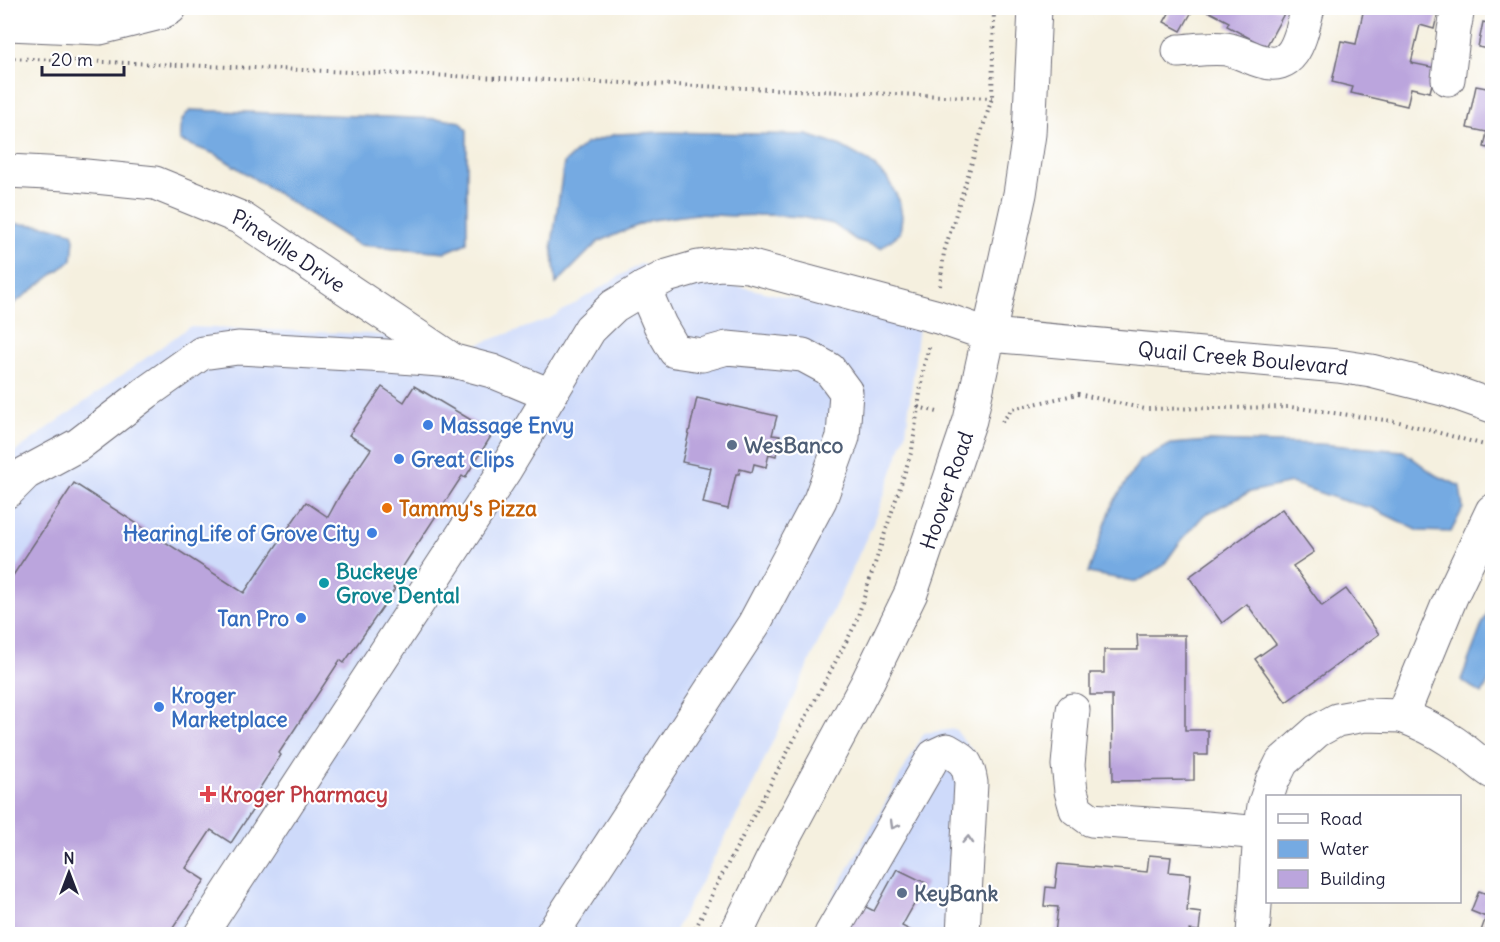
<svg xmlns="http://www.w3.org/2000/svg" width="1500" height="942" viewBox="0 0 1500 942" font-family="Delius,sans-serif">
<rect width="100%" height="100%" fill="#fff"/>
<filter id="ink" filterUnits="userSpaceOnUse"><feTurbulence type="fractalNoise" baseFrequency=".0167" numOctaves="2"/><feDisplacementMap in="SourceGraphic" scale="12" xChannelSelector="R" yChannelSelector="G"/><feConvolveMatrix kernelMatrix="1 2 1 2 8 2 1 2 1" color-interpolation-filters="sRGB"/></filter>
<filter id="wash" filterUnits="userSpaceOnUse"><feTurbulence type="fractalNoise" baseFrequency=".008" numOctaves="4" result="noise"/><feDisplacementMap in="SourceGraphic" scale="24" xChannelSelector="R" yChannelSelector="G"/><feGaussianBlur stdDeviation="1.35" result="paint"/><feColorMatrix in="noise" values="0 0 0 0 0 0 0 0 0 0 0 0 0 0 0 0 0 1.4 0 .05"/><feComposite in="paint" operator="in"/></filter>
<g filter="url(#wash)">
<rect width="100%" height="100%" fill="#f5f0df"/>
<!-- built -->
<g fill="#cedafa">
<path d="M 640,264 L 919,327 L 906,433 L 877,515 L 749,793 L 673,934 L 8,934 L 8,457 L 189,327 L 369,334 L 476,345 L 549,319 Z"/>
<path d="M 955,729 L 975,754 L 971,934 L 812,934 L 924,733 Z"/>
</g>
<!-- water -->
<g fill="#75aae2" stroke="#4c668e" stroke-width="1.5">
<path d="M 191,110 L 442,119 L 461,122 L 467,130 L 467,243 L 446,252 L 358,245 L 217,155 L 180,141 C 179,128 180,118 191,110 Z"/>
<path d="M 664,132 L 807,135 L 841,146 L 870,162 L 887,178 L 899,200 L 902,216 L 900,233 L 881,248 L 856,240 L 833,224 L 801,217 L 768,215 L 732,216 L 697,214 L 651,220 L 598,242 L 556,284 L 552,244 L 564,163 L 585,144 L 616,134 Z"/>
<path d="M 8,223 L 49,226 L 72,232 L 74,239 L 72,260 L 8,308 Z"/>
<path d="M 1208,441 L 1320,444 L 1403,451 L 1434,474 L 1460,486 L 1463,508 L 1451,532 L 1419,531 L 1372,508 L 1341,500 L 1291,483 L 1250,492 L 1204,515 L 1180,542 L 1163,566 L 1137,582 L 1088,573 L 1113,503 L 1140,460 L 1171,444 Z"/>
<path d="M 1492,603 L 1492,675 L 1482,694 L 1461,680 L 1483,622 Z"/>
</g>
<g id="blocks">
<!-- building -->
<g fill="#bba5dd">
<path d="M 1165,8 L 1194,8 L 1181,31 L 1164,22 L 1171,10 Z"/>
<path d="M 1202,8 L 1287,8 L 1266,47 L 1227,26 L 1229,22 Z"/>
<path d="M 1364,8 L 1439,8 L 1434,29 L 1420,25 L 1411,63 L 1436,68 L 1430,92 L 1411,88 L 1407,106 L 1351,93 L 1353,87 L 1332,82 L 1341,41 L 1356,44 Z"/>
<path d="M 1483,22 L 1492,24 L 1492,50 L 1478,47 Z"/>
<path d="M 1476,86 L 1492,89 L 1492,149 L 1484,147 L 1487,132 L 1467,128 Z"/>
<path d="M 414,386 L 493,433 L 465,478 L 462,476 L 402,568 L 405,570 L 393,588 L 395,589 L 358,643 L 344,663 L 340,660 L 279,753 L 281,755 L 256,794 L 261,797 L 231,843 L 211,830 L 186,868 L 205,880 L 169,934 L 8,934 L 8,583 L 74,483 L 244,593 L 306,502 L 328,517 L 340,495 L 371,449 L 349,435 L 382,387 L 404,402 Z"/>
<path d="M 697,398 L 777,416 L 772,435 L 780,436 L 776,456 L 769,454 L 766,467 L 754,464 L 752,472 L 740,469 L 739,474 L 736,474 L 728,509 L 703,503 L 711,468 L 682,462 Z"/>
<path d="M 1282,509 L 1314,552 L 1293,566 L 1322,606 L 1346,589 L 1379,634 L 1286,702 L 1255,659 L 1276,644 L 1247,604 L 1222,623 L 1189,577 Z"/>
<path d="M 1137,635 L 1185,635 L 1185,730 L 1208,730 L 1208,755 L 1194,755 L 1194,780 L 1113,781 L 1112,695 L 1090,695 L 1090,673 L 1104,673 L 1104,650 L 1138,650 Z"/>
<path d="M 1149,855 L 1171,857 L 1169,872 L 1191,874 L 1187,911 L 1201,913 L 1199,931 L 1189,930 L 1188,934 L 1055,934 L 1058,907 L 1044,906 L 1046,887 L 1055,888 L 1058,864 L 1147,872 Z"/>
<path d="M 897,869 L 926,883 L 902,926 L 917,934 L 843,934 L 860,904 L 874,911 Z"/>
<path d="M 1492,879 L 1492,934 L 1480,934 L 1486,917 L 1471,911 L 1479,891 L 1487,894 Z"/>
</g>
</g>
</g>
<g filter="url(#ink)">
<use href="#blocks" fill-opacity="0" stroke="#6c6a74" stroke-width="1.5"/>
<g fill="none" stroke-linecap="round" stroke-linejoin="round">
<defs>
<g id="minor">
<path d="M 8,24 L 100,28 L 160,13 L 170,8"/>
<path d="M 1179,51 C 1194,50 1211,47 1226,49 C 1238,51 1250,58 1261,61 C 1297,73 1301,32 1308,8"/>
<path d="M 1448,79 L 1454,30 L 1458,8"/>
<path id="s1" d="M 8,171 L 66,174 L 155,183 L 241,218 L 454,361 L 492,371 L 550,395"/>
<path d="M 8,491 L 26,473 L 78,445 L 147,392 L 202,353 L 238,348 L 387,356 L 453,361"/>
<path d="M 1073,710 L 1068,765 L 1071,791 L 1076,809 L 1091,820 L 1206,828 L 1260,833"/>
<path d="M 1402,716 C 1418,722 1435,730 1450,740 C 1465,749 1477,762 1492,772"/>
<path id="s2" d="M 201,934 L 505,470 L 590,329 L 614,306 L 644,288 L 667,276 L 698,267 L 722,264 L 748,266 L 938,317 L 990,335 L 1338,366 L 1371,371 L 1447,390 L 1492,406"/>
<path d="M 552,934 L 754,624 L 820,500 L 843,437 L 846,392 L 829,369 L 803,355 L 727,348 L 702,355 L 675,351 L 660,325 L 644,288"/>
<path d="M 831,934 L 934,756 L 947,750 C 965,760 968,763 971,783 L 963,934"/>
<path d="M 1253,934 L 1260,833 L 1264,806 L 1272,782 L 1282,762 L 1317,731 L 1337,720 L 1365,715 L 1402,716 L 1451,597 L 1492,511"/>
</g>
<g id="major">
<path id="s3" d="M 736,934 L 772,860 L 866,685 L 911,593 L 970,420 L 1020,194 L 1029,134 L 1035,8"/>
</g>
</defs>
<!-- minor casing -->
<use href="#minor" stroke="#6c6a74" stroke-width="35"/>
<!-- major casing -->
<use href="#major" stroke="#6c6a74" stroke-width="35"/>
<!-- path -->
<g stroke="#6c6a74" stroke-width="4" stroke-dasharray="1.5 4.5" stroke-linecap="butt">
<path d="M 8,58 L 992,98"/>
<path d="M 940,286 L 944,252 L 992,98 L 994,8"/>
<path d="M 918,407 L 941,413"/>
<path d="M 1002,422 L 1012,409 L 1078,394 L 1145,409 L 1291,407 L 1399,422 L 1492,447"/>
<path d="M 693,934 L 714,890 L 855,625 L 912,450 L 924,365 L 930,344"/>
</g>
<!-- minor -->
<use href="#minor" stroke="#fff" stroke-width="33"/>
<!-- major -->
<use href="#major" stroke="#fff" stroke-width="33"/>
</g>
<!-- one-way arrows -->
<defs><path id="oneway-chevron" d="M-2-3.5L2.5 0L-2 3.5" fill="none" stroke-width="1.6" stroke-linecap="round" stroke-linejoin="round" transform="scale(1.5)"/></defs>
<g stroke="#9c9ca7">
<use href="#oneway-chevron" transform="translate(894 825) rotate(120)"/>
<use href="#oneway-chevron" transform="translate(968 840) rotate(-87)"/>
</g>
</g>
<!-- markers -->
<g fill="#3f7fe0" stroke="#fff" stroke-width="2">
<circle cx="428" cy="425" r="6"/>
<circle cx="399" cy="459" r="6"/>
<circle cx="372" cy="533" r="6"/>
<circle cx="301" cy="618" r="6"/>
<circle cx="159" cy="707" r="6"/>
</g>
<g fill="#5c6f8a" stroke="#fff" stroke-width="2">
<circle cx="732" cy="445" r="6"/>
<circle cx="902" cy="893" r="6"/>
</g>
<circle fill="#e8710a" stroke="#fff" stroke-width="2" cx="387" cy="508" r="6"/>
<circle fill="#0f9aa8" stroke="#fff" stroke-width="2" cx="324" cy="583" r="6"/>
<path fill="#e0444e" stroke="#fff" stroke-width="2" d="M205 785h6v6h6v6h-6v6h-6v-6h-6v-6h6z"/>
<g text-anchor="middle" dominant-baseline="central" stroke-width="4.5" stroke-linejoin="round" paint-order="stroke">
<!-- street labels -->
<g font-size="21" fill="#22223b" stroke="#fff">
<text stroke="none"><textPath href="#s1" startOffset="298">Pineville Drive</textPath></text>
<text stroke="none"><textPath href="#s2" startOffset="1402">Quail Creek Boulevard</textPath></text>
<text stroke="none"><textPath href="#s3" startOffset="492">Hoover Road</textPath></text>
</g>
<!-- shop labels -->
<g font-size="21" font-weight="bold" fill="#366cbe" stroke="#fff" text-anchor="start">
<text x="440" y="425">Massage Envy</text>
<text x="411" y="459">Great Clips</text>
<text x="360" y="533" text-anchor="end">HearingLife of Grove City</text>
<text x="289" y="618" text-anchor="end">Tan Pro</text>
<text x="171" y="695">Kroger<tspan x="171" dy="24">Marketplace</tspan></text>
</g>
<!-- service labels -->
<g font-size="21" font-weight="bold" fill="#4e5e75" stroke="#fff" text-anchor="start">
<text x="744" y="445">WesBanco</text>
<text x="914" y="893">KeyBank</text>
</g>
<!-- food labels -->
<g font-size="21" font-weight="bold" fill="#c56008" stroke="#fff" text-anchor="start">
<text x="399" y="508">Tammy's Pizza</text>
</g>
<!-- culture labels -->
<g font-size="21" font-weight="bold" fill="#0d838f" stroke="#fff" text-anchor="start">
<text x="336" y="571">Buckeye<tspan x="336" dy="24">Grove Dental</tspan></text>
</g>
<!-- health labels -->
<g font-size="21" font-weight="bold" fill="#be3a42" stroke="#fff" text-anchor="start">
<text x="220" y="794">Kroger Pharmacy</text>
</g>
</g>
<!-- margin -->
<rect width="1500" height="942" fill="none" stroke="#fff" stroke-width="30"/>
<!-- legend -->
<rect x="1266" y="795" width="195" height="108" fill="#ffffff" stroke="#a7a7b1" stroke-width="1.5"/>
<rect x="1278" y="814" width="30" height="9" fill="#ffffff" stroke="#a7a7b1" stroke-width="1.5"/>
<text x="1320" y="825" font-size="18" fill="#22223b">Road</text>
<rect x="1278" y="840" width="30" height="18" fill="#75aae2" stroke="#a7a7b1" stroke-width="1.5"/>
<text x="1320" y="855" font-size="18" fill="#22223b">Water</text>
<rect x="1278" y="870" width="30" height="18" fill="#bba5dd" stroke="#a7a7b1" stroke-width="1.5"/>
<text x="1320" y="885" font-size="18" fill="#22223b">Building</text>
<!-- north arrow -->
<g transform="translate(69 873)" stroke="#ffffff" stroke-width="4.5" paint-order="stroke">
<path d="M0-4.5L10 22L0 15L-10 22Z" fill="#22223b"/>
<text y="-9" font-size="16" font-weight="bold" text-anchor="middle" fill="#22223b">N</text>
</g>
<!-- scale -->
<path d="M42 66v9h82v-9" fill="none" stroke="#22223b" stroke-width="3"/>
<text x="51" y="66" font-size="18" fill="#22223b" stroke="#ffffff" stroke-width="4.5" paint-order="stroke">20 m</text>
</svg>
